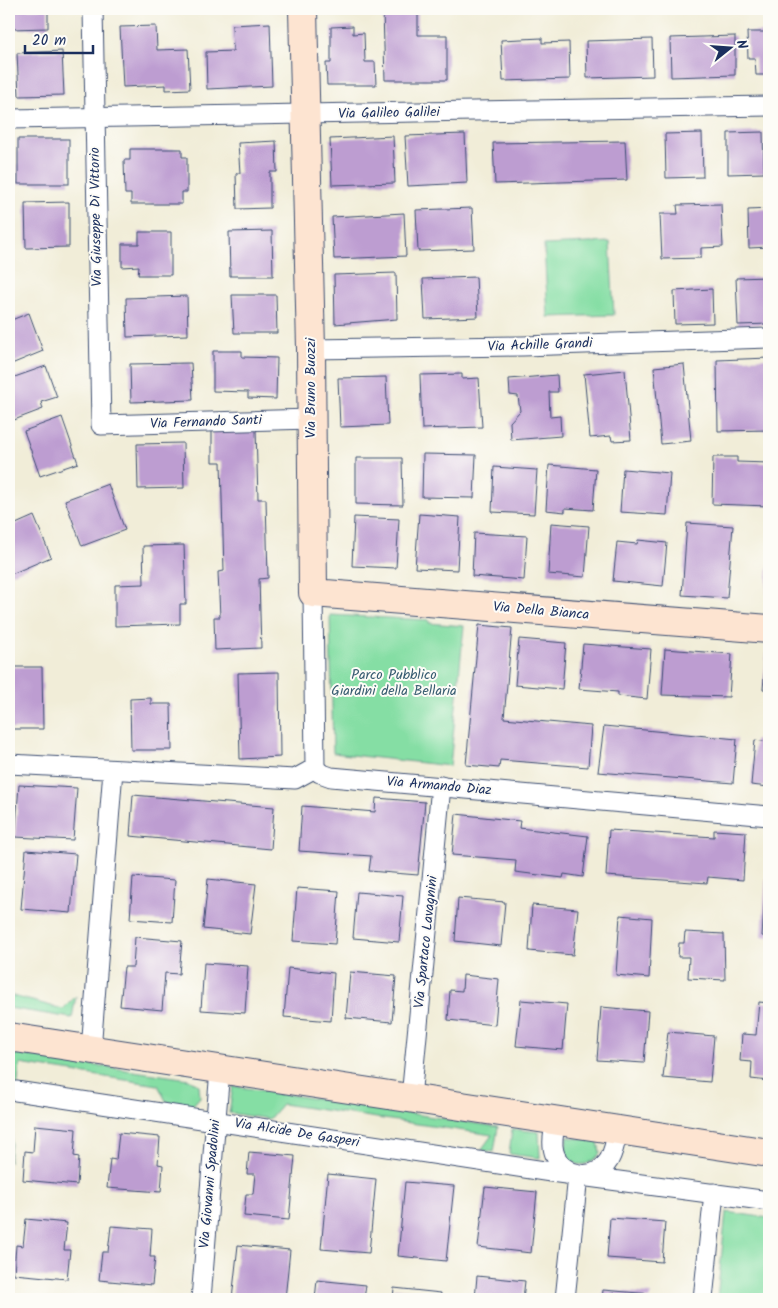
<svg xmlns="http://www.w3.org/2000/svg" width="778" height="1308" viewBox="0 0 778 1308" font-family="Kalam,sans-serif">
<rect width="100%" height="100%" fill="#fdfcf7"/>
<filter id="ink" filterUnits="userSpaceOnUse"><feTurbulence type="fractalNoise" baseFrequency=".02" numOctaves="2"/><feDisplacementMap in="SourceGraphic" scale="10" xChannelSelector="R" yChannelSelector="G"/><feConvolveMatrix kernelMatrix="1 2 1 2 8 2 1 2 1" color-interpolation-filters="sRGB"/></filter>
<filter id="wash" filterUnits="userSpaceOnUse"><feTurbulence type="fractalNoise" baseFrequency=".0096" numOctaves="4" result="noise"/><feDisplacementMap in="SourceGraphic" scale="20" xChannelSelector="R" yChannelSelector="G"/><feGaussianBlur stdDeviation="1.12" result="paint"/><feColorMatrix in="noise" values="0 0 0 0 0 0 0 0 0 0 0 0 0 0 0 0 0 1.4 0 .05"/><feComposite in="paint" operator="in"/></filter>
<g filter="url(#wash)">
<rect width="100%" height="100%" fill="#f1edd8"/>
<!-- green -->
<g fill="#85dea4" stroke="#508681">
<path d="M 610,242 L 614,315 L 548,317 L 544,245 Z"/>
<path d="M 330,615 L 429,620 L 429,623 L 464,626 L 450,766 L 333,753 Z"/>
<path d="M 9,995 L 63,1009 L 76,996 L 72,1018 L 9,1008 Z"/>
<path d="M 9,1053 L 189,1079 L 199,1085 L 200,1097 L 193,1105 L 180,1106 L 166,1101 L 158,1085 L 20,1064 L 9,1162 Z"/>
<path d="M 233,1086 L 498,1127 L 494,1152 L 481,1150 L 492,1135 L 282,1104 L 269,1119 L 229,1113 Z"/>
<path d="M 512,1129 L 539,1132 L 540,1158 L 509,1154 Z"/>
<path d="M 568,1137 L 598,1141 L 600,1153 C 585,1175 558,1163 568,1137 Z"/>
<path d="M 726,1212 L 769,1218 L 769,1299 L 717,1299 Z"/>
</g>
<g id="blocks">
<!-- building -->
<g fill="#bd9dd1">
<path d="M 10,9 L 48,9 L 48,28 L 11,29 Z"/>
<path d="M 418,10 L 418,35 L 447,35 L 447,80 L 385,80 L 383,11 Z"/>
<path d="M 270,23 L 272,86 L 207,89 L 206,52 L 233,51 L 232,25 Z"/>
<path d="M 156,26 L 157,50 L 188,49 L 190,89 L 166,90 L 166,85 L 123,87 L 120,27 Z"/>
<path d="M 353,26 L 353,34 L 364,33 L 365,62 L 375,62 L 376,85 L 327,85 L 326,63 L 331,63 L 331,27 Z"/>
<path d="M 747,32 L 769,32 L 769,75 L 756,75 L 755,58 L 748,58 Z"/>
<path d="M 735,36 L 735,75 L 671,77 L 670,38 Z"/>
<path d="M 542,38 L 542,43 L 569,42 L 570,79 L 503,81 L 501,40 Z"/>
<path d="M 652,39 L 653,76 L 587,78 L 586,41 Z"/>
<path d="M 62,51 L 64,95 L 19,96 L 17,53 Z"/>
<path d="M 763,132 L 764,173 L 728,174 L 728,133 Z"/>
<path d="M 702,133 L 703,177 L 666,178 L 665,134 Z"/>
<path d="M 465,134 L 467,183 L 408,186 L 405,136 Z"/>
<path d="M 393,136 L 395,183 L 332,185 L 330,139 Z"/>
<rect x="18" y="139" width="51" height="45"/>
<path d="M 276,141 L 277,172 L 270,172 L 270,208 L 237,209 L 236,173 L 240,173 L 238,143 Z"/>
<path d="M 625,141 L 627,180 L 495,184 L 493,143 Z"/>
<path d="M 130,149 L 182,149 L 182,157 L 187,157 L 187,192 L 182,192 L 182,204 L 131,204 L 131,194 L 125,194 L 124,160 L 130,160 Z"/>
<path d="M 69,202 L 69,247 L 26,248 L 25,203 Z"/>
<path d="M 721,204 L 723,247 L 701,248 L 701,258 L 662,259 L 660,214 L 678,214 L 677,205 Z"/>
<path d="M 472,208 L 474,249 L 418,251 L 416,210 Z"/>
<path d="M 769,209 L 769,247 L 749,248 L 748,210 Z"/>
<path d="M 404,213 L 406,256 L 334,259 L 332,217 Z"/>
<path d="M 272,231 L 273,276 L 230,276 L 229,232 Z"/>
<path d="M 139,232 L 171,232 L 171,275 L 138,275 L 139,266 L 122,267 L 122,244 L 139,244 Z"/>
<path d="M 396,273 L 397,319 L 335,324 L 334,275 Z"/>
<path d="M 476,277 L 478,317 L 425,319 L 423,279 Z"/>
<path d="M 769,277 L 769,324 L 738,325 L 736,278 Z"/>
<path d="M 712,289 L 713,323 L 675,324 L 674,291 Z"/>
<path d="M 232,295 L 276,295 L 277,333 L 234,333 Z"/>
<path d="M 187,296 L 188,335 L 127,337 L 126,298 Z"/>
<path d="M 29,313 L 43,351 L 9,365 L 9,321 Z"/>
<path d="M 213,351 L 242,351 L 242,357 L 277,358 L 276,399 L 248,398 L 248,392 L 213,391 Z"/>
<path d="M 769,358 L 769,430 L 718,431 L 717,360 Z"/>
<path d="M 191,363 L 193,400 L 131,402 L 130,364 Z"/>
<path d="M 684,364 L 691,441 L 661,444 L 654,367 Z"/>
<path d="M 46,366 L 57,397 L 41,402 L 43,409 L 14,420 L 9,406 L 9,379 Z"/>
<path d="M 625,370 L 631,440 L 612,441 L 611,436 L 590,438 L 584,374 Z"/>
<path d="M 462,374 L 462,379 L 479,378 L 482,427 L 422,429 L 420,375 Z"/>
<path d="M 557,375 L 558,392 L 549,392 L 550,417 L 560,416 L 561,436 L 511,440 L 510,422 L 520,411 L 518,396 L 510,395 L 509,379 Z"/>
<path d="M 386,377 L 388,425 L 340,427 L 338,378 Z"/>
<path d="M 62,417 L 78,463 L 40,476 L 24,431 Z"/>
<path d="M 256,430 L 258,499 L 266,499 L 268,578 L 259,579 L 261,648 L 215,650 L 214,617 L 220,617 L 218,572 L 224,571 L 221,462 L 212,462 L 212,431 Z"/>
<path d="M 183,443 L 184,488 L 138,489 L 137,444 Z"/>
<path d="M 423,454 L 476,455 L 474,498 L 422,497 Z"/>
<path d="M 713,457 L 737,457 L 737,462 L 769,463 L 769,506 L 712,504 Z"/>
<path d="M 356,458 L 402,458 L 403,505 L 356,504 Z"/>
<path d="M 549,465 L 596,469 L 593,510 L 565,508 L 565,512 L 546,510 Z"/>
<path d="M 494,467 L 537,470 L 534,514 L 492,512 Z"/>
<path d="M 623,469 L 670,473 L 667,515 L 620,512 Z"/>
<path d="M 108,484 L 125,530 L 82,546 L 65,500 Z"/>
<path d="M 419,514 L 460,517 L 457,570 L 415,568 Z"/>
<path d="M 34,516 L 51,557 L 9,575 L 9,527 Z"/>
<path d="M 354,517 L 399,519 L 396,568 L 352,566 Z"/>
<path d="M 551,523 L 589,526 L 585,577 L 548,574 Z"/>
<path d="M 687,523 L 733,526 L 727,598 L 682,595 Z"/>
<path d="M 474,533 L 527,536 L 524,580 L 472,576 Z"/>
<path d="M 638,540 L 667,543 L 663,586 L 613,581 L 617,542 L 637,544 Z"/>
<path d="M 184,545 L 186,604 L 180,604 L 180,624 L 115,626 L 115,585 L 144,584 L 143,546 Z"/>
<path d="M 768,565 L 769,565 L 769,594 L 766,593 Z"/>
<path d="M 479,625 L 512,628 L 504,718 L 591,726 L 588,767 L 500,760 L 499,768 L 466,765 Z"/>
<path d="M 519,639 L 566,643 L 562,689 L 515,685 Z"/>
<path d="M 583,644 L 651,649 L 647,699 L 618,696 L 618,692 L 579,689 Z"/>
<path d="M 767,645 L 769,646 L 769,690 L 763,689 Z"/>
<path d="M 665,649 L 732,654 L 729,697 L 662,695 Z"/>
<path d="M 9,667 L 42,667 L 43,729 L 9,729 Z"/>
<path d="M 279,672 L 280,757 L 240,759 L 238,673 Z"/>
<path d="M 151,698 L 151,704 L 171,704 L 172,750 L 131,750 L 130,699 Z"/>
<path d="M 604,726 L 737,739 L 733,783 L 598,772 Z"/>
<path d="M 755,740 L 769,742 L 769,787 L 751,785 Z"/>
<path d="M 19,785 L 77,788 L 73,840 L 15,837 Z"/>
<path d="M 133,795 L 274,807 L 271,849 L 130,836 Z"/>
<path d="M 376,798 L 425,802 L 418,875 L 369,871 L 371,856 L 299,851 L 302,806 L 375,812 Z"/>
<path d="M 456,814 L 520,821 L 519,828 L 588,836 L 583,877 L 564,874 L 563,878 L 515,872 L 516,860 L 452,855 Z"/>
<path d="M 609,830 L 714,837 L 714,830 L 746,832 L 743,880 L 708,877 L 707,883 L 606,876 Z"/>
<path d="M 768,849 L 769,849 L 769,937 L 762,936 Z"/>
<path d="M 26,850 L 76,854 L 71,913 L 21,909 Z"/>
<path d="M 133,877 L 175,880 L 172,922 L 130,919 Z"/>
<path d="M 208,879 L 256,884 L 250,934 L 203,929 Z"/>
<path d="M 297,888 L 339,891 L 335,944 L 293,941 Z"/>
<path d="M 357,892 L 403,896 L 399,942 L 353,938 Z"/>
<path d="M 458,898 L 505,902 L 501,946 L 455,941 Z"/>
<path d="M 532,905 L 578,909 L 573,955 L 529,951 Z"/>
<path d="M 620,915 L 652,918 L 649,978 L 616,975 Z"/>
<path d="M 685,932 L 724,934 L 725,980 L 688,978 L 689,957 L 678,957 L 679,943 L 684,943 Z"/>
<path d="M 135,937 L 182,941 L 179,974 L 165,973 L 162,1010 L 120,1006 L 124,967 L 133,967 Z"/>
<path d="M 204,963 L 248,966 L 245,1013 L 201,1010 Z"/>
<path d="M 288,968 L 334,973 L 331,1021 L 284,1017 Z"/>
<path d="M 350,972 L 396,976 L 392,1022 L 346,1018 Z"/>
<path d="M 463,975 L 499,979 L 495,1025 L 448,1020 L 450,990 L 462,991 Z"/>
<path d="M 521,1000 L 567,1004 L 563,1050 L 516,1046 Z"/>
<path d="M 759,1002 L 769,1003 L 769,1081 L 751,1079 L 752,1062 L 740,1061 L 742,1034 L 756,1035 Z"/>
<path d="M 601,1007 L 648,1011 L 644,1063 L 597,1060 Z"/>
<path d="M 668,1032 L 714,1036 L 710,1082 L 663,1078 Z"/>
<path d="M 35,1125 L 76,1129 L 74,1156 L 79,1157 L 77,1185 L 23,1180 L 25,1151 L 33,1152 Z"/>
<path d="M 119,1133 L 160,1137 L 158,1164 L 163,1165 L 161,1192 L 107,1188 L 110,1159 L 116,1160 Z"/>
<path d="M 249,1152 L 295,1156 L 289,1220 L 244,1216 L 246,1194 L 253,1194 L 255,1174 L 247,1174 Z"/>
<path d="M 328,1174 L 376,1179 L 369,1253 L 321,1249 Z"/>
<path d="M 405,1182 L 454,1186 L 446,1261 L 398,1256 Z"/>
<path d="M 485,1187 L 537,1192 L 531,1253 L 478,1247 Z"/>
<path d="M 610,1218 L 665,1222 L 662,1262 L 607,1258 Z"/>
<path d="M 26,1219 L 67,1223 L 64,1250 L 70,1250 L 67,1279 L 14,1274 L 16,1245 L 23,1246 Z"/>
<path d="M 111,1226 L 152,1229 L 150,1257 L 155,1257 L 152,1285 L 99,1280 L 102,1252 L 108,1252 Z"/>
<path d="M 238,1245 L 290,1250 L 285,1299 L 232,1299 Z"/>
<path d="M 477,1276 L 525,1281 L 523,1299 L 475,1299 Z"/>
<path d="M 317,1280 L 366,1285 L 364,1299 L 315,1299 Z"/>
<path d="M 394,1288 L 441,1293 L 440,1299 L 393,1299 Z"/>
<path d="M 603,1290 L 651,1294 L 650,1299 L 602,1299 Z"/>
</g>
</g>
</g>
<g filter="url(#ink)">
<use href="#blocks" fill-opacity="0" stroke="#3b4c70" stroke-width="1"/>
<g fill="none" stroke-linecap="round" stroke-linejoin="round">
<defs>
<g id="street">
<path d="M 93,9 L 101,425 L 311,419"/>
<path d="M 9,119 L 769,106"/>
<path d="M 311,349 L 523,346 L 769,338"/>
<path d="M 313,593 L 315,768"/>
<path d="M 9,764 L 295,779 L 315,768"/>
<path d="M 315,768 L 320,773 L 331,777 L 769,816"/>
<path d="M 91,1050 L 113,770"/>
<path d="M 16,1091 L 551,1172 L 769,1201"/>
<path d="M 411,1098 L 441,786"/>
<path d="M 556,1121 C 554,1131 551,1142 554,1152 C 561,1177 595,1183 609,1160 C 614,1151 616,1140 618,1130"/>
<path d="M 201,1299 L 220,1070"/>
<path d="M 565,1299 L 578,1176"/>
<path d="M 703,1299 L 714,1193"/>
</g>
<g id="secondary">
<path d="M 303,9 L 311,349 L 313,593 L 769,629"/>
<path d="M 9,1037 L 769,1153"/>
</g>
</defs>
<!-- street casing -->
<use href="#street" stroke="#3b4c70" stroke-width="21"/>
<!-- secondary casing -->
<use href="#secondary" stroke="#3b4c70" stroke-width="30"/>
<!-- street -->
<use href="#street" stroke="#fff" stroke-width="19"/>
<!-- secondary -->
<use href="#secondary" stroke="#fde4d1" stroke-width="28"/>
</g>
</g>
<g text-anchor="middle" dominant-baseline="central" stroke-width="4" stroke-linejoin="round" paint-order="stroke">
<!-- street labels -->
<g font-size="14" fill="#1b2f5e" stroke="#fdfcf7">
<text transform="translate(389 113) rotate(-1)">Via Galileo Galilei</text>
<text transform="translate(96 217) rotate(-91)">Via Giuseppe Di Vittorio</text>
<text transform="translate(540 345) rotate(-2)">Via Achille Grandi</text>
<text transform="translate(311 388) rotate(-90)">Via Bruno Buozzi</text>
<text transform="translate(206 422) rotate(-2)">Via Fernando Santi</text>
<text transform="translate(541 611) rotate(5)">Via Della Bianca</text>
<text transform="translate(439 786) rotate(5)">Via Armando Diaz</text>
<text transform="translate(426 942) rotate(-84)">Via Spartaco Lavagnini</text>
<text transform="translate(297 1133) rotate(9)">Via Alcide De Gasperi</text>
<text transform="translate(210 1184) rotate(-85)">Via Giovanni Spadolini</text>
</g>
<!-- park labels -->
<g font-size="14" fill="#365b70" stroke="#fdfcf7">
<text x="394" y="675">Parco Pubblico<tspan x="394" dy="16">Giardini della Bellaria</tspan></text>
</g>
</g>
<!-- margin -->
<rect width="778" height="1308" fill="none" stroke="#fdfcf7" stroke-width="30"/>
<!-- north arrow -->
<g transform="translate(730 48) rotate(73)" stroke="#fdfcf7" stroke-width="4" paint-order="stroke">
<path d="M0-4L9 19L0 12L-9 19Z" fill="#1b2f5e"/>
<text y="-8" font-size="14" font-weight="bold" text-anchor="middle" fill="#1b2f5e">N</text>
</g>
<!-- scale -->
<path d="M25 45v8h68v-8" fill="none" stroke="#1b2f5e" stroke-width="2.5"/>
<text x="32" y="45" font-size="15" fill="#1b2f5e" stroke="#fdfcf7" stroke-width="4" paint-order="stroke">20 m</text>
</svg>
